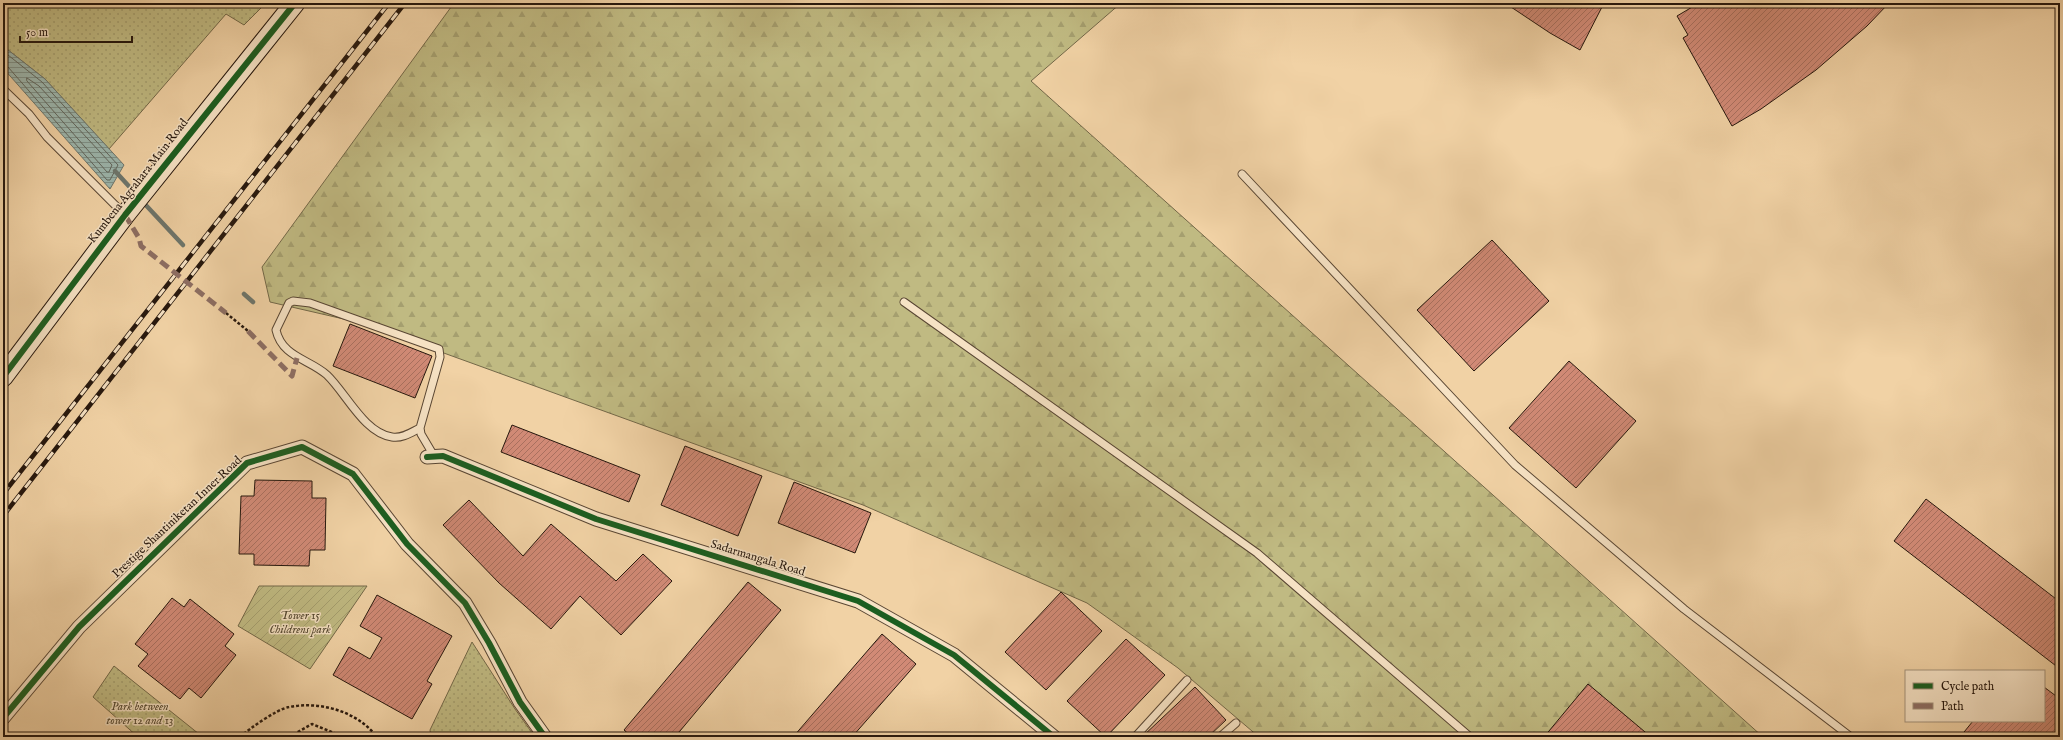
<svg xmlns="http://www.w3.org/2000/svg" width="2063" height="740" viewBox="0 0 2063 740" font-family="'IM FELL English',serif">
<defs>
<pattern id="grass-dots" width="8" height="8" patternUnits="userSpaceOnUse"><rect width="8" height="8" fill="#c0ba82"/><path d="M2 2h.1M6 6h.1" fill="none" stroke="#a59f6f" stroke-width="1.8" stroke-linecap="round"/></pattern>
<pattern id="forest-firs" width="22" height="20" patternUnits="userSpaceOnUse"><rect width="22" height="20" fill="#c0ba82"/><path d="M5 1l3.5 6h-7zM16 11l3.5 6h-7z" fill="#a59f6f"/></pattern>
<pattern id="garden-furrows" width="10" height="10" patternUnits="userSpaceOnUse"><rect width="10" height="10" fill="#c0ba82"/><path d="M-1 1l2-2M0 10L10 0M9 11l2-2" fill="none" stroke="#a59f6f"/></pattern>
<pattern id="water-rules" width="6" height="5" patternUnits="userSpaceOnUse"><rect width="6" height="5" fill="#9cb6ad"/><path d="M0 2.5h6" fill="none" stroke="#7f938b"/></pattern>
<pattern id="building-hatch" width="6" height="6" patternUnits="userSpaceOnUse"><rect width="6" height="6" fill="#d18a76"/><path d="M-1 1l2-2M0 6l6-6M5 7l2-2" fill="none" stroke="#a9705f"/></pattern>
</defs>
<rect width="100%" height="100%" fill="#f1d2a5"/>
<filter id="stains"><feTurbulence type="fractalNoise" baseFrequency=".005" numOctaves="4"/><feColorMatrix values="0 0 0 0 .2 0 0 0 0 .09 0 0 0 0 .02 0 0 0 .5 -.17"/></filter>
<radialGradient id="worn" r=".72"><stop offset=".6" stop-color="#630" stop-opacity="0"/><stop offset="1" stop-color="#630" stop-opacity=".3"/></radialGradient>
<!-- grass -->
<g fill="url(#grass-dots)" stroke="#736848">
<path d="M 3,3 L 266,3 L 244,25 L 226,14 L 109,149 L 45,79 L 3,46 Z"/>
<path d="M 472,642 L 515,709 L 535,737 L 431,737 L 430,730 Z"/>
<path d="M 114,666 L 199,734 L 197,737 L 138,737 L 93,697 Z"/>
</g>
<!-- forest -->
<path fill="url(#forest-firs)" stroke="#736848" d="M 454,3 L 1121,3 L 1031,81 L 1763,737 L 1259,737 L 1178,668 L 1087,603 L 863,505 L 361,323 L 270,302 L 262,267 Z"/>
<!-- garden -->
<path fill="url(#garden-furrows)" stroke="#736848" d="M 259,586 L 367,586 L 310,669 L 238,626 Z"/>
<!-- water -->
<path fill="url(#water-rules)" stroke="#6d766d" d="M 3,46 L 45,79 L 124,165 L 110,189 L 3,68 Z"/>
<g fill="none" stroke-linecap="round" stroke-linejoin="round">
<!-- shore -->
<g stroke="#61665d" stroke-width="1">
<path d="M 3,51 L 42,82 L 118,165 L 110,180 L 107,180 L 8,67 L 3,65"/>
<path d="M 27,78 L 39,86 L 112,165 L 109,172 L 107,172 L 27,81 Z"/>
</g>
<!-- stream -->
<g stroke="#6d766d" stroke-width="4.5">
<path d="M 115,171 L 136,194"/>
<path d="M 142,201 L 183,245"/>
<path d="M 244,294 L 253,302"/>
</g>
</g>
<!-- building -->
<g fill="url(#building-hatch)" stroke="#26170d">
<path d="M 1505,3 L 1604,3 L 1580,50 L 1550,33 Z"/>
<path d="M 1699,3 L 1889,3 L 1867,26 L 1816,70 L 1761,109 L 1732,126 L 1683,38 L 1688,35 L 1677,16 Z"/>
<path d="M 1492,240 L 1549,301 L 1474,371 L 1417,310 Z"/>
<path d="M 350,324 L 432,356 L 415,398 L 333,366 Z"/>
<path d="M 1569,361 L 1636,421 L 1576,488 L 1509,428 Z"/>
<path d="M 512,425 L 640,475 L 629,502 L 501,452 Z"/>
<path d="M 685,446 L 762,476 L 738,536 L 661,505 Z"/>
<path d="M 255,480 L 312,481 L 312,498 L 326,498 L 325,550 L 310,550 L 309,566 L 254,565 L 254,554 L 239,554 L 241,496 L 254,496 Z"/>
<path d="M 794,482 L 871,513 L 855,553 L 778,523 Z"/>
<path d="M 1926,499 L 2060,602 L 2060,669 L 1894,541 Z"/>
<path d="M 469,500 L 523,556 L 551,524 L 616,581 L 643,554 L 672,581 L 621,635 L 580,596 L 551,629 L 499,583 L 443,525 Z"/>
<path d="M 748,582 L 781,610 L 675,737 L 632,737 L 624,730 Z"/>
<path d="M 1061,592 L 1102,631 L 1046,690 L 1005,652 Z"/>
<path d="M 377,595 L 452,636 L 427,681 L 432,684 L 412,719 L 333,675 L 349,647 L 370,659 L 382,638 L 360,626 Z"/>
<path d="M 172,598 L 184,607 L 190,599 L 234,634 L 225,646 L 236,655 L 201,698 L 189,688 L 180,699 L 138,666 L 148,654 L 135,644 Z"/>
<path d="M 882,634 L 916,664 L 852,737 L 793,737 Z"/>
<path d="M 1126,639 L 1165,675 L 1106,737 L 1067,701 Z"/>
<path d="M 1588,684 L 1651,737 L 1544,737 Z"/>
<path d="M 1195,687 L 1226,720 L 1208,737 L 1142,737 Z"/>
<path d="M 2044,687 L 2060,699 L 2060,737 L 1960,737 L 1973,721 L 2044,721 Z"/>
</g>
<g fill="none" stroke-linecap="round" stroke-linejoin="round">
<defs>
<g id="lane">
<path d="M 3,89 L 29,114 L 47,137 L 124,214"/>
<path d="M 1242,174 L 1515,465 L 1684,609 L 1851,737"/>
<path d="M 904,302 L 1257,553 L 1470,737"/>
<path d="M 420,428 C 412,432 402,439 392,437 C 364,433 346,393 327,375 C 309,359 282,357 276,330 L 289,303 L 293,301 L 310,303 L 439,349 L 440,357 L 420,428 L 421,434 L 434,456"/>
<path d="M 1135,737 L 1187,680"/>
<path d="M 1220,737 L 1236,723"/>
</g>
<g id="street">
<path d="M 427,457 L 443,456 L 596,519 L 858,601 L 954,655 L 1054,737"/>
<path d="M 3,718 L 79,627 L 247,463 L 302,447 L 353,474 L 407,544 L 465,603 L 489,643 L 520,702 L 545,737"/>
</g>
<path id="secondary" d="M 3,377 L 125,215 L 295,3"/>
</defs>
<!-- lane casing -->
<use href="#lane" stroke="#594633" stroke-width="9"/>
<!-- street casing -->
<use href="#street" stroke="#594633" stroke-width="15"/>
<!-- secondary casing -->
<use href="#secondary" stroke="#26170d" stroke-width="21"/>
<!-- path -->
<g stroke="#26170d" stroke-width="2.5" stroke-dasharray="3 2" stroke-linecap="butt">
<path d="M 226,313 L 248,331"/>
<path d="M 240,737 C 249,729 277,709 289,707 C 320,701 357,711 377,737"/>
<path d="M 289,737 L 312,724 L 344,737"/>
</g>
<!-- lane -->
<use href="#lane" stroke="#f6e2c4" stroke-width="7"/>
<!-- street -->
<use href="#street" stroke="#f6e2c4" stroke-width="13"/>
<!-- secondary -->
<use href="#secondary" stroke="#f6e2c4" stroke-width="19"/>
<defs>
<g id="rail">
<path d="M 3,494 L 389,3"/>
<path d="M 3,516 L 405,3"/>
</g>
</defs>
<!-- rail casing -->
<use href="#rail" stroke="#26170d" stroke-width="4.5"/>
<!-- rail -->
<use href="#rail" stroke="#f6e2c4" stroke-width="3" stroke-dasharray="9" stroke-linecap="butt"/>
<!-- quiet -->
<g stroke="#8d6e63" stroke-width="5" stroke-dasharray="10 5" stroke-linecap="butt">
<path d="M 125,215 L 139,238 L 141,246 L 226,313"/>
<path d="M 248,331 L 292,376 L 297,358"/>
</g>
<defs>
<g id="cycleway">
<path d="M 3,377 L 125,215 L 295,3"/>
<path d="M 427,457 L 443,456 L 596,519 L 858,601 L 954,655 L 1054,737"/>
<path d="M 3,718 L 79,627 L 247,463 L 302,447 L 353,474 L 407,544 L 465,603 L 489,643 L 520,702 L 545,737"/>
</g>
</defs>
<!-- cycleway casing -->
<use href="#cycleway" stroke="#f6e2c4" stroke-width="8"/>
<!-- cycleway -->
<use href="#cycleway" stroke="#1b5e20" stroke-width="6"/>
</g>
<g text-anchor="middle" dominant-baseline="central" stroke-width="3" stroke-linejoin="round" paint-order="stroke">
<!-- street labels -->
<g font-size="12" fill="#26170d" stroke="#f6e2c4">
<text transform="translate(138 181) rotate(-52)">Kumbena Agrahara Main Road</text>
<text transform="translate(177 517) rotate(-43)">Prestige Shantiniketan Inner Road</text>
<text transform="translate(758 558) rotate(17)">Sadarmangala Road</text>
</g>
<!-- park labels -->
<g font-size="12" font-style="italic" fill="#544830" stroke="#f6e2c4">
<text x="300" y="615">Tower 15<tspan x="300" dy="14">Childrens park</tspan></text>
<text x="140" y="706">Park between<tspan x="140" dy="14">tower 12 and 13</tspan></text>
</g>
</g>
<!-- margin -->
<rect width="2063" height="740" fill="none" stroke="#f1d2a5" stroke-width="16"/>
<rect x="4" y="4" width="2055" height="732" fill="none" stroke="#26170d" stroke-width="2"/>
<rect x="8" y="8" width="2047" height="724" fill="none" stroke="#26170d"/>
<!-- legend -->
<rect x="1905" y="670" width="140" height="52" fill="#f6e2c4" stroke="#a3917b"/>
<rect x="1913" y="683" width="20" height="6" fill="#1b5e20" stroke="#a3917b"/>
<text x="1941" y="690" font-size="12" fill="#26170d">Cycle path</text>
<rect x="1913" y="703" width="20" height="6" fill="#8d6e63" stroke="#a3917b"/>
<text x="1941" y="710" font-size="12" fill="#26170d">Path</text>
<!-- scale -->
<path d="M20 36v6h112v-6" fill="none" stroke="#26170d" stroke-width="2"/>
<text x="26" y="36" font-size="12" fill="#26170d" stroke="#f6e2c4" stroke-width="3" paint-order="stroke">50 m</text>
<rect width="100%" height="100%" filter="url(#stains)"/>
<rect width="100%" height="100%" fill="url(#worn)"/>
</svg>
